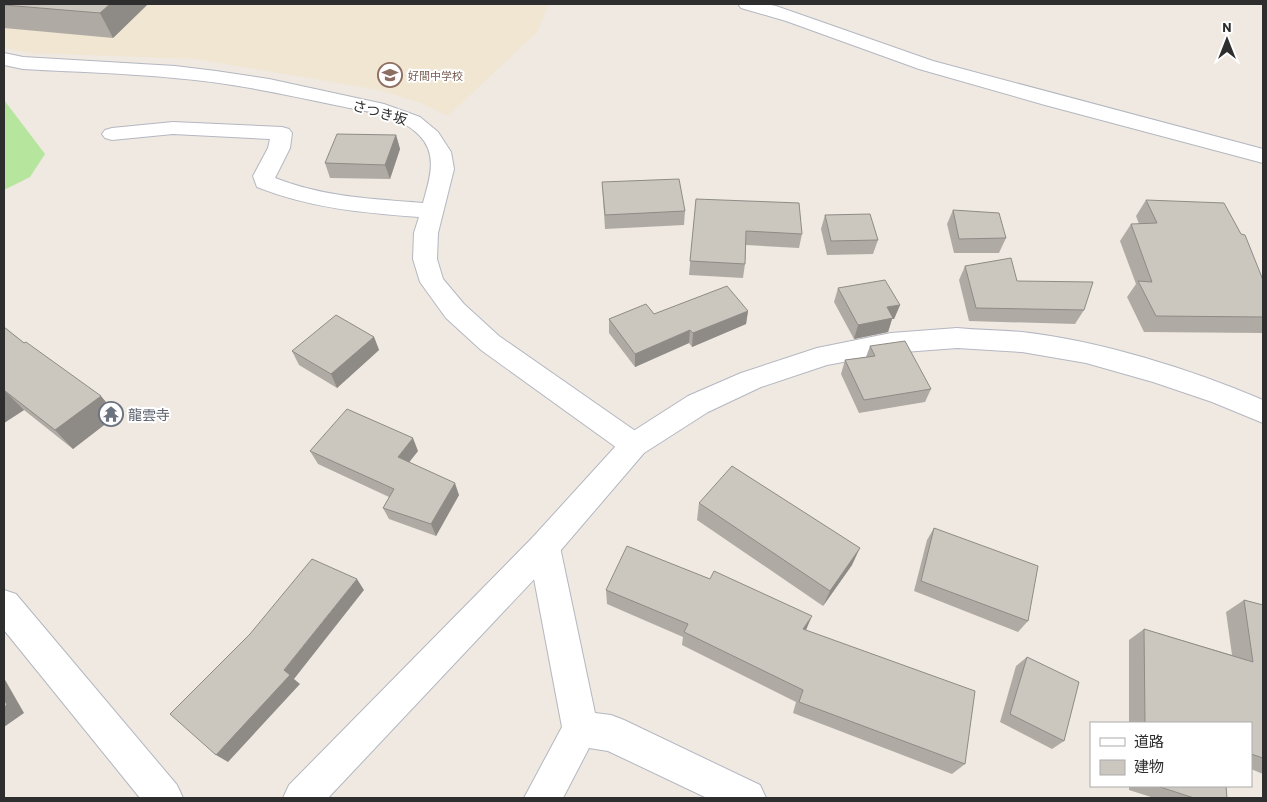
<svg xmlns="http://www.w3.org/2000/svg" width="1267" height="802" viewBox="0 0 1267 802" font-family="Barlow,'Noto Sans JP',sans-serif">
<rect width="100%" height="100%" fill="#efe9e1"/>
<!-- education -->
<path fill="#f0e6d1" d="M 4,4 L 549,4 L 537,32 L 448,116 L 421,103 L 379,90 L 196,59 L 31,53 L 10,49 L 4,47 Z"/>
<!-- green -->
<path fill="#b6e59e" d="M 4,100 L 45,154 L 30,177 L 4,190 Z"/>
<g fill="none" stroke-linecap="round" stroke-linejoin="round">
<defs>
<g id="street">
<path d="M 738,4 L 766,4 L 776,6 L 933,61 L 1263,149 L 1263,163 L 1045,105 L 919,69 L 786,21 L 741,8 Z"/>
<path d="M 4,53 L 23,57 L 175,66 L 216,71 L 269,79 L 384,104 L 420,117 L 438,132 L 451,152 L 454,169 L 438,233 L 437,259 L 443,279 L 464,304 L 499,336 L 644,437 L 648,445 L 644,453 L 634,457 L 624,453 L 481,350 L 446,318 L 420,282 L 413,259 L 414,233 L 419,217 C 363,213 310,208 257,187 L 253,176 L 268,148 L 270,139 L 173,134 L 112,140 L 105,138 L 102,134 L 105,130 L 112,128 L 173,122 L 282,127 L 289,129 L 292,133 L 290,148 L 275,178 C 323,197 373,199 423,203 C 429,180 439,155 419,135 C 399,114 362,111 335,105 C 282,94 228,82 174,78 C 124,73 73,72 23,69 L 4,65 Z"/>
<path d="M 544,533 L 555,537 L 560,547 L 595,713 L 611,715 L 624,720 L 760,785 L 766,798 L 707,798 L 608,751 L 589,748 L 563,798 L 524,798 L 562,727 L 528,547 L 533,537 Z"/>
<path d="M 4,590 L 16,594 L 177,785 L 183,798 L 140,798 L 4,630 Z"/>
</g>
<path id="secondary" d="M 957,328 C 978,330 1000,330 1022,332 C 1101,341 1190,369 1263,400 L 1263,423 L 1212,402 L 1153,382 L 1086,363 L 1022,352 L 957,348 L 891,353 L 827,365 L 761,387 L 708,412 L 644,453 L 555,557 L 328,798 L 283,798 L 289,785 L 533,537 L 624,437 L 688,396 L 741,373 L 817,348 L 891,333 Z"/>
</defs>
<!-- street casing -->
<use href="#street" stroke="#b4b7c1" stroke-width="2"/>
<!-- secondary casing -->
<use href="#secondary" stroke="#b4b7c1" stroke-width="2"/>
<!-- street -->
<use href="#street" fill="#fff" fill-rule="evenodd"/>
<!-- secondary -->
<use href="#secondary" fill="#fff" fill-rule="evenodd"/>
</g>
<!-- wall -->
<g fill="#afaba4">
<path d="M 4,4 L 148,4 L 113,38 L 4,28 Z"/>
<path d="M 396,135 L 400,149 L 390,179 L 330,178 L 325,163 Z"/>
<path d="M 602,182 L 685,211 L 684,225 L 605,229 Z"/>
<path d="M 696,199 L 802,234 L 799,248 L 746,245 L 745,264 L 743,278 L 689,275 Z"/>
<path d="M 1146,200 L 1263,280 L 1263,333 L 1144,332 L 1127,297 L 1136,284 L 1120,241 L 1131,224 L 1139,224 L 1136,216 Z"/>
<path d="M 953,210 L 1006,238 L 999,253 L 954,253 L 947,224 Z"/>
<path d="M 825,215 L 878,240 L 873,254 L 827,255 L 821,229 Z"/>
<path d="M 965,266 L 1017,281 L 1084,310 L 1075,324 L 969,321 L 959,280 Z"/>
<path d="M 838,288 L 900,305 L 894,319 L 892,319 L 888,332 L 854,339 L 834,302 Z"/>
<path d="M 748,311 L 746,324 L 692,347 L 689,343 L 635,367 L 609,333 L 609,319 L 654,314 Z"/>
<path d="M 4,327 L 117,415 L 73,449 L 24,410 L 4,423 Z"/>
<path d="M 374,337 L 379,350 L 337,388 L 299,365 L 292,351 Z"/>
<path d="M 870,346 L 931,389 L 925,402 L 859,413 L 841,374 L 845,360 L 866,357 Z"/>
<path d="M 310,451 L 418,451 L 409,462 L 459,495 L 436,536 L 389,519 L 383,508 L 389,497 L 318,464 Z"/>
<path d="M 699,503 L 852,565 L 823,606 L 697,520 Z"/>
<path d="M 934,528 L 1028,621 L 1018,632 L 914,591 L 927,540 Z"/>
<path d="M 606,590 L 806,630 L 965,764 L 952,774 L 793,713 L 796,702 L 682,645 L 683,637 L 607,604 Z"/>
<path d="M 1244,600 L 1263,605 L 1263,774 L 1251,769 L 1251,723 L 1129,723 L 1129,640 L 1144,629 L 1232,655 L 1226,612 Z"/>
<path d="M 1027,657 L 1064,741 L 1052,749 L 1000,722 L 1016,666 Z"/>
<path d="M 1129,786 L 1226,786 L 1227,798 L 1154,798 L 1129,790 Z"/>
</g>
<!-- shaded-wall -->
<g fill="#8e8b86">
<path d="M 110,4 L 148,4 L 113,38 L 100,13 Z"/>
<path d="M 396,135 L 400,149 L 390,179 L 385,165 Z"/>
<path d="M 900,305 L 894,319 L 892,319 L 888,332 L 854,339 L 858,325 L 887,307 Z"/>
<path d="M 748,311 L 746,324 L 692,347 L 693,333 Z"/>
<path d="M 690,330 L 689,343 L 635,367 L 635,354 Z"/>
<path d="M 374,337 L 379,350 L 337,388 L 331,374 Z"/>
<path d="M 5,391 L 24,410 L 4,423 L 4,392 Z"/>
<path d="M 101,396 L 117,415 L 73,449 L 55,430 Z"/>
<path d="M 413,438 L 418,451 L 403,470 L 398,457 Z"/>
<path d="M 455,483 L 459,495 L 436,536 L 431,524 Z"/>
<path d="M 860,548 L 852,565 L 823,606 L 830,591 Z"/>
<path d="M 357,579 L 364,590 L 294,679 L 300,684 L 228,762 L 216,755 Z"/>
<path d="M 812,616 L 806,630 L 803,629 Z"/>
<path d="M 4,678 L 24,713 L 4,727 Z"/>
</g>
<!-- building -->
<g fill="#cbc7bf" stroke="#8e8b86">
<path d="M 4,4 L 110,4 L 100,13 L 4,5 Z"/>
<path d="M 337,134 L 396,135 L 385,165 L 325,163 Z"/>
<path d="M 679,179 L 685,211 L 605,215 L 602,182 Z"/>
<path d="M 696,199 L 799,203 L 802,234 L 746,231 L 745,264 L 690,261 Z"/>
<path d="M 1146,200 L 1224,203 L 1241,234 L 1245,235 L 1263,280 L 1263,317 L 1156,316 L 1138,281 L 1152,282 L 1131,224 L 1157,223 Z"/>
<path d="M 953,210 L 999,213 L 1006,238 L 959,239 Z"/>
<path d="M 870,214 L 878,240 L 831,241 L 825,215 Z"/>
<path d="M 1011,258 L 1017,281 L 1093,282 L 1084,310 L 976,308 L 965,266 Z"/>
<path d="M 885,280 L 900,305 L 887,307 L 893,318 L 858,325 L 838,288 Z"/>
<path d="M 727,286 L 748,311 L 693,333 L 690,330 L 635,354 L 609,319 L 646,304 L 654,314 Z"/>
<path d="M 336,315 L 374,337 L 331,374 L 292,351 Z"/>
<path d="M 4,327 L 24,343 L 26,342 L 101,396 L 55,430 L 5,391 L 4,392 Z"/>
<path d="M 905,341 L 931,389 L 864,400 L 845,360 L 875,356 L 870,346 Z"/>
<path d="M 347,409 L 413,438 L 398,457 L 455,483 L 431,524 L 383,508 L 394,489 L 310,451 Z"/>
<path d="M 732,466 L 860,548 L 830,591 L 699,503 Z"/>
<path d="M 934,528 L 1038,566 L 1028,621 L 921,581 Z"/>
<path d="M 627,546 L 710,579 L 714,571 L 812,616 L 803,629 L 975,691 L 965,764 L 799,702 L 803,690 L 684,632 L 688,624 L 606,590 Z"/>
<path d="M 312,559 L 357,579 L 284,670 L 290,675 L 216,755 L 170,714 L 250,634 Z"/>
<path d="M 1244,600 L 1263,605 L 1263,758 L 1251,754 L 1251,723 L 1145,723 L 1144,629 L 1253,662 Z"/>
<path d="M 1027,657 L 1079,682 L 1064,741 L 1010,714 Z"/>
<path d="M 4,699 L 7,705 L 4,707 Z"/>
<path d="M 1157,786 L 1226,786 L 1227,798 L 1194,798 Z"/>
</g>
<!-- icons -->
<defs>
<symbol id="school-ring" viewBox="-11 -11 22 22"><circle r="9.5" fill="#fff" stroke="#8d6e63" stroke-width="1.5"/><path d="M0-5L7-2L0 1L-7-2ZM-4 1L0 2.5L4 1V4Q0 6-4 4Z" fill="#8d6e63"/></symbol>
<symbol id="temple-ring" viewBox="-11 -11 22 22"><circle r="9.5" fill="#fff" stroke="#6b7280" stroke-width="1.5"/><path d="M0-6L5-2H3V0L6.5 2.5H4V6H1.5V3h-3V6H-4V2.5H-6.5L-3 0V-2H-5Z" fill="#6b7280"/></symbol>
</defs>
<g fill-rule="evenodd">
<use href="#school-ring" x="376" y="61" width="28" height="28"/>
<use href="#temple-ring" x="97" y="400" width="28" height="28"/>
</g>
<g text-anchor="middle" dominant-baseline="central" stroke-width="4" stroke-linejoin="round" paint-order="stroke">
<!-- far-education labels -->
<g font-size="11" fill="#785e54" stroke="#fff" text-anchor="start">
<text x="408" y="75">好間中学校</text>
</g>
<!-- street labels -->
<g font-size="14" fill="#2e2e2e" stroke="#fff">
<text transform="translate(380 112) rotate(16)">さつき坂</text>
</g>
<!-- worship labels -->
<g font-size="14" fill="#5b616d" stroke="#fff" text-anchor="start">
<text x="128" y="414">龍雲寺</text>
</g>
</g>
<!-- border -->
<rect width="1267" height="802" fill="none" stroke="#2e2e2e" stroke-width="10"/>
<!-- legend -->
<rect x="1090" y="722" width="162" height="65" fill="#ffffff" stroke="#ababab"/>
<rect x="1100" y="738" width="25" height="8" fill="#ffffff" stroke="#ababab"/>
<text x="1134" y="747" font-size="15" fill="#2e2e2e">道路</text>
<rect x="1100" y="760" width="25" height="15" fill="#cbc7bf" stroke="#ababab"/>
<text x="1134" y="772" font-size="15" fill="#2e2e2e">建物</text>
<!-- north arrow -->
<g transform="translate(1227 40)" stroke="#ffffff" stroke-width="4" paint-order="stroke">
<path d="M0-4L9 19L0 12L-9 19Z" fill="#2e2e2e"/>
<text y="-8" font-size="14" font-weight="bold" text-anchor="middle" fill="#2e2e2e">N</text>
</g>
</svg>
